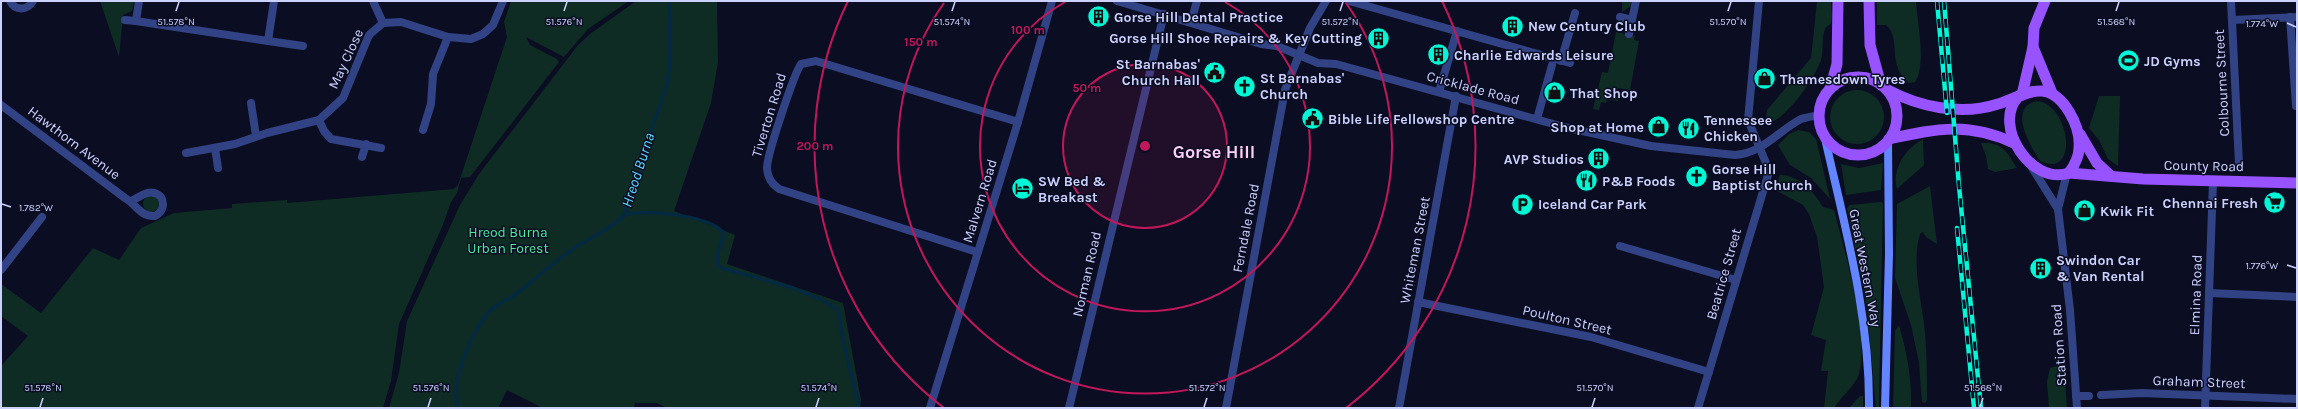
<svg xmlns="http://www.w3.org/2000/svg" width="2298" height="409" viewBox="0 0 2298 409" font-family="Karla,sans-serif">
<rect width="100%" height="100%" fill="#0b0d22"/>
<!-- green -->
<g fill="#0e2c24">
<path d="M 100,1 L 134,1 L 132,11 L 123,15 L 119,57 Z"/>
<path d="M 511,1 L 629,1 L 588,29 L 564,57 L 526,37 L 530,45 L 557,59 L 559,62 L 470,177 L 461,178 L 457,193 L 451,202 L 442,227 L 399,324 L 391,381 L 383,408 L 1,408 L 1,366 L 28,336 L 1,316 L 1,284 L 41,313 L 93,248 L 119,260 L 141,228 L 174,213 L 232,208 L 232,204 L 287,200 L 287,203 L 454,189 L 458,185 L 507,37 L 504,22 Z"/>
<path d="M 636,1 L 717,1 L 718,62 L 711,103 L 674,211 L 735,235 L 727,264 L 843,303 L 861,400 L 860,408 L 667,408 L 657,403 L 635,403 L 634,408 L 543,408 L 507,390 L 498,408 L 389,408 L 399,373 L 407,321 L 460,205 L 479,174 L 578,45 L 590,34 Z"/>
<path d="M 1619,1 L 1632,1 L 1630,7 L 1622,12 L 1622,2 Z"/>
<path d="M 1817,1 L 1831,1 C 1831,7 1833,17 1831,23 C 1830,25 1826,26 1825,29 C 1821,38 1824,50 1821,60 C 1815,78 1783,126 1761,125 L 1757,117 L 1766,118 L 1767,110 L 1811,58 Z"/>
<path d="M 1877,1 L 1916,1 C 1917,21 1927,66 1915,82 L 1909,83 C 1886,65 1902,38 1886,25 L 1877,25 Z"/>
<path d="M 1616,32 L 1635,36 L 1634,40 L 1639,41 L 1630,90 L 1618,88 L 1617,92 L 1613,91 L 1612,96 L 1618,97 L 1618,101 L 1607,99 L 1606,103 L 1601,102 L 1599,110 L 1593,109 L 1602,72 L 1608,73 Z"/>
<circle cx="1857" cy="117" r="27"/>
<path d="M 2099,96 L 2120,96 L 2118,166 L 2108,159 L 2099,140 L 2089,128 Z"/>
<path d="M 2037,101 C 2070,104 2080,180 2040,161 C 2030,146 2007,107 2037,101 Z"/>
<path d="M 1798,130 L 1809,132 L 1816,139 L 1830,199 L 1811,178 L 1790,165 L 1778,145 L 1789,134 Z"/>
<path d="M 1923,139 L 1924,165 L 1897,189 C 1891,169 1906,148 1923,139 Z"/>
<path d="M 1981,143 C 2003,142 2006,151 2017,168 L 1995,172 L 1988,169 L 1986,156 Z"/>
<path d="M 1883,163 L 1881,190 L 1846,195 L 1841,164 L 1859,168 Z"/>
<path d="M 1780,175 C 1801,176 1813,191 1823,207 L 1834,210 C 1844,248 1870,338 1859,374 C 1855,387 1841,396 1834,408 L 1824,408 L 1828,371 L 1821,371 L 1826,340 L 1811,335 L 1824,287 L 1817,237 L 1809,214 L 1803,205 L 1775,190 Z"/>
<path d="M 1930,186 L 1937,244 L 1926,237 L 1923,232 L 1920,234 C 1912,261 1920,295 1924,323 C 1927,348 1927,375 1927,400 L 1925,403 L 1922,402 L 1919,363 L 1911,325 L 1895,278 L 1897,204 Z"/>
<circle cx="151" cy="204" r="8"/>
<path d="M 1881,202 L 1883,203 L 1879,403 L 1879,408 L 1876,408 L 1867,308 L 1847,208 L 1850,205 Z"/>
<path d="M 1899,325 C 1907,353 1912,379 1911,408 L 1893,408 L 1895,331 Z"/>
<path d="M 2057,366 L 2064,370 L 2067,408 L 2049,408 L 2047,382 L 2050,368 Z"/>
<path d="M 1860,396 L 1863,396 L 1863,408 L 1849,408 Z"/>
</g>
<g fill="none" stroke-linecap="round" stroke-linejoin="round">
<!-- stream -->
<g stroke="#052941" stroke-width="3.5">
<path d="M 624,215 C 646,209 707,215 723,232 C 723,243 713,257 719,267 L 793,288 L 822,300 L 838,310 L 841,331 L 859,408"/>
<path d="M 458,408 C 449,382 471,336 486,315 C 494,305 506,301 516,294 C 536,279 554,261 576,247 C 590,237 612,229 624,215 L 630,194 L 644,163 L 646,145 L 667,84 L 670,63 L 669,1"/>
</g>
<!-- pedestrian -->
<g stroke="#324385" stroke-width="8">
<path d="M 1439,92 L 1457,31"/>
<path d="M 1537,119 L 1552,65"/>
</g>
<!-- minor -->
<g stroke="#324385" stroke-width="8">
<path d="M 10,1 C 15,11 27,11 33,1"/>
<path d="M 139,1 L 136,21 L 268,41 L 274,1"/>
<path d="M 373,1 L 383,23"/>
<path d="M 1349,1 L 1570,63"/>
<path d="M 2231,1 L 2239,164"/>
<path d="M 1620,17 L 1632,20"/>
<path d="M 2290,17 L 2296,106"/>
<path d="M 125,20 L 136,21"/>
<path d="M 2232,20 L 2297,17"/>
<path d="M 1191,22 L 1197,1"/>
<path d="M 1629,34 L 1636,1"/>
<path d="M 268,41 L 303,46"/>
<path d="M 1561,61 L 1575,13"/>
<path d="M 251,103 L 256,136"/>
<path d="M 1,105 L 125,198 C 136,204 140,217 155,216 C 163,212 165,204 161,197 C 151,187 141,196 131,201"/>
<path d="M 319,120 L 324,131 L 331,139 L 381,148"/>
<path d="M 423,130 L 431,104 L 433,74 L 448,37"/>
<path d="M 215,148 L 218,168"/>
<path d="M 186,153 L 235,144 L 267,133 L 319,120 L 343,98 L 369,35 L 383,23 L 401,22 L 448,37 L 471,39 L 483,34 L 493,25 L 503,1"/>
<path d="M 362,157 L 366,144"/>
<path d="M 2029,163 L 2058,209 L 2070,310 L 2077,408"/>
<path d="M 2058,209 L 2067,173"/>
<path d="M 1620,246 L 1736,280"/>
<path d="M 977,252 L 779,189 C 771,183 768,178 767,169 C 766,157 794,74 801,64 L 816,61 L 1018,122"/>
<path d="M 1,270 L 42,217"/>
<path d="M 2209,293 L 2297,297"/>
<path d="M 1418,302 L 1591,337 L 1709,372"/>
<path d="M 2101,395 L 2142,393 L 2297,399"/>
<path d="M 2076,396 L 2089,396"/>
<path d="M 930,408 L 1018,122 L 1052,1"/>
<path d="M 1069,408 L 1164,14"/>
<path d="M 1226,408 L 1285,90 L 1299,55"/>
<path d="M 1399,408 L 1456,96"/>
<path d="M 1698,408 L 1768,175 L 1766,163 L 1748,120 L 1759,1"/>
<path d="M 2205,408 L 2213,182"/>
</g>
<!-- tertiary -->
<g stroke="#324385" stroke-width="8">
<path d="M 1117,1 L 1261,44 L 1277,46 L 1318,63 L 1336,64 L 1564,127 L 1651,146 L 1735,155 C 1763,153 1778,131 1801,119 C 1807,117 1814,116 1820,115"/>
<path d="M 1299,55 L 1310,28 L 1326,1"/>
</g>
<!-- secondary -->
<g stroke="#6385ff" stroke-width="8">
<path d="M 1824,134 C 1844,224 1870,314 1869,408"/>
<path d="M 1885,408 L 1889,254 L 1888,141"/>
</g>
<!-- primary -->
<g stroke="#9653ff" stroke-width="11">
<path d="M 1869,1 L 1870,45 L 1881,85"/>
<path d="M 2033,47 L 2052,93"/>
<circle cx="1858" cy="116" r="39"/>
<path d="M 1830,89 L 1837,64 L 1838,1"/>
<path d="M 1886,89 C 1919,107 1961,116 1998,104 C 2012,100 2027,90 2042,91 C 2064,93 2081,127 2079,148 C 2079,157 2074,166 2069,173 C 2031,186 1992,125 2018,97"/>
<path d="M 2022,95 L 2033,47 L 2034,28 L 2045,1"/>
<path d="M 2080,134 L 2097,163 L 2111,176"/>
<path d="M 1889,139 C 1939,128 1969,122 2016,144"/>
<path d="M 2069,173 L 2143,179 L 2297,183"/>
</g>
<defs>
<g id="rail">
<path d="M 1937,1 L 1947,113"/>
<path d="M 1944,1 L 1959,186 L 1981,408"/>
<path d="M 1957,228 L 1974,408"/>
</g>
</defs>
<!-- rail casing -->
<use href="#rail" stroke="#00f7d5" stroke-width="4.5"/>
<!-- rail -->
<use href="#rail" stroke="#0b0d22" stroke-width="3" stroke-dasharray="9" stroke-linecap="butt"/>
</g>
<!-- ticks -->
<path fill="none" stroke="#ccd2ff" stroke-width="1.5" d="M 176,11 L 179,2M 564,11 L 567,2M 952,11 L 955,2M 1340,11 L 1343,2M 1728,11 L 1731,2M 2116,11 L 2119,2M 2287,23 L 2296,27M 2,204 L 11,207M 2287,265 L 2296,268M 40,407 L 43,398M 428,407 L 431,398M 816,407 L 819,398M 1204,407 L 1207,398M 1592,407 L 1595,398M 1980,407 L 1983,398"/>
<!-- distance rings -->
<circle cx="1145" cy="146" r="82" fill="#c2185b" fill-opacity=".12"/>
<g fill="none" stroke="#c2185b" stroke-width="2">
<circle cx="1145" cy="146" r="82"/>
<path d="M1225 2A165 165 0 1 1 1065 2"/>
<path d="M1346 3A247 247 0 1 1 944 3"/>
<path d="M944 408A330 330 0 0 1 848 1M1442 1A330 330 0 0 1 1346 408"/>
</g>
<!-- icons -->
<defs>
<symbol id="building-disc" viewBox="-11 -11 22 22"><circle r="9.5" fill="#00f7d5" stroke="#0b0d22"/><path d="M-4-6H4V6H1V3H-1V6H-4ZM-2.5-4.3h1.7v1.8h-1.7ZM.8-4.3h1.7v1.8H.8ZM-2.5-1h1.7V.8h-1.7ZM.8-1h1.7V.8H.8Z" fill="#111"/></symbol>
<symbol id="stadium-disc" viewBox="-11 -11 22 22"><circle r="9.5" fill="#00f7d5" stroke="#0b0d22"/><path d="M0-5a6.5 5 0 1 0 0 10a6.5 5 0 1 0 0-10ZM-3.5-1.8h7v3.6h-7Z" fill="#111"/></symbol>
<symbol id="civic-disc" viewBox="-11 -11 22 22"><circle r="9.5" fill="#00f7d5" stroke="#0b0d22"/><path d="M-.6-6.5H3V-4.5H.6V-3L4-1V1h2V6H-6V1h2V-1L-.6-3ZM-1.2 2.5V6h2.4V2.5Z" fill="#111"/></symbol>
<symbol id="shop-disc" viewBox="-11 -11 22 22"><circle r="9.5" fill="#00f7d5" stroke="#0b0d22"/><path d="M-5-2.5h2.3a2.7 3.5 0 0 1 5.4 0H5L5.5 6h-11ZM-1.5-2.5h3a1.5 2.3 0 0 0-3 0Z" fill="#111"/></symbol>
<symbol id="church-disc" viewBox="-11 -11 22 22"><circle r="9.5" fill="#00f7d5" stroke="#0b0d22"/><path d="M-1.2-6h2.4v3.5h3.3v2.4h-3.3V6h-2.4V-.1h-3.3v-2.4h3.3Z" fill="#111"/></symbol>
<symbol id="restaurant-disc" viewBox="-11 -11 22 22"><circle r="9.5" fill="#00f7d5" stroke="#0b0d22"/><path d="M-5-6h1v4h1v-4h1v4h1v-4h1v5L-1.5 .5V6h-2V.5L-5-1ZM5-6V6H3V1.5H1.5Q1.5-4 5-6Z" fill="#111"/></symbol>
<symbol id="hotel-disc" viewBox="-11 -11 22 22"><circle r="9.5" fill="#00f7d5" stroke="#0b0d22"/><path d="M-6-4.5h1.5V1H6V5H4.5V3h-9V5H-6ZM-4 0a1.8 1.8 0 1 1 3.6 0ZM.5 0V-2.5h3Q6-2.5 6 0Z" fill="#111"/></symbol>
<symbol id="supermarket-disc" viewBox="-11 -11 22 22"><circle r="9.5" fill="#00f7d5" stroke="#0b0d22"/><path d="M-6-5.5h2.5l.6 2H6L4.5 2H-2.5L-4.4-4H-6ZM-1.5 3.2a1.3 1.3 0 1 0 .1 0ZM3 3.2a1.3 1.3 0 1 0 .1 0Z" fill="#111"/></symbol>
<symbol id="parking-disc" viewBox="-11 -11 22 22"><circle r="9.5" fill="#00f7d5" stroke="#0b0d22"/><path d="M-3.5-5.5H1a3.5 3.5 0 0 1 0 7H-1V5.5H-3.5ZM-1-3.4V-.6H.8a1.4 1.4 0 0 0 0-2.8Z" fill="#111"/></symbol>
</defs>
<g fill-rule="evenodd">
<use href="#building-disc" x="1086" y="4" width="25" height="25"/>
<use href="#building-disc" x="1500" y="14" width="25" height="25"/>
<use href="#building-disc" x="1366" y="26" width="25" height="25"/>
<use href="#building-disc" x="1426" y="42" width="25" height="25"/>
<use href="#stadium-disc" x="2116" y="48" width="25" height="25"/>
<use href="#civic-disc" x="1202" y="60" width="25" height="25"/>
<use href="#shop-disc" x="1752" y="66" width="25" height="25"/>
<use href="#church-disc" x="1232" y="74" width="25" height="25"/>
<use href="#shop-disc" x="1542" y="80" width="25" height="25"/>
<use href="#civic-disc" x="1300" y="106" width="25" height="25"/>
<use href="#shop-disc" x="1646" y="114" width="25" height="25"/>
<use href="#restaurant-disc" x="1676" y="116" width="25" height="25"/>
<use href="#building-disc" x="1586" y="146" width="25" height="25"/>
<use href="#church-disc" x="1684" y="164" width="25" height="25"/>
<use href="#restaurant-disc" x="1574" y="168" width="25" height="25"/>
<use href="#hotel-disc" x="1010" y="176" width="25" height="25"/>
<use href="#supermarket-disc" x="2262" y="190" width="25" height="25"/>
<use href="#parking-disc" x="1510" y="192" width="25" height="25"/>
<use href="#shop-disc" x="2072" y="198" width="25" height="25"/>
<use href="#building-disc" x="2028" y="256" width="25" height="25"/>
</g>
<g text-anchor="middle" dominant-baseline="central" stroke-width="3" stroke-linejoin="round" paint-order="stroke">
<!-- poi labels -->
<g font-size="14" font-weight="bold" fill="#ccd2ff" stroke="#0b0d22" text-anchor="start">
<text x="1114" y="17">Gorse Hill Dental Practice</text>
<text x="1528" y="26">New Century Club</text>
<text x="1362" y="38" text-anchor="end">Gorse Hill Shoe Repairs &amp; Key Cutting</text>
<text x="1454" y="55">Charlie Edwards Leisure</text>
<text x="2144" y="61">JD Gyms</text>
<text x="1200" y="64" text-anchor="end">St Barnabas'<tspan x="1200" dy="16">Church Hall</tspan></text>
<text x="1260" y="78">St Barnabas'<tspan x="1260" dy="16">Church</tspan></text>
<text x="1780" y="79">Thamesdown Tyres</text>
<text x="1570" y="93">That Shop</text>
<text x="1328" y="119">Bible Life Fellowshop Centre</text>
<text x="1704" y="120">Tennessee<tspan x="1704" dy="16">Chicken</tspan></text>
<text x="1644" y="127" text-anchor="end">Shop at Home</text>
<text x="1584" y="159" text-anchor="end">AVP Studios</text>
<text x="1712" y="169">Gorse Hill<tspan x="1712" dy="16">Baptist Church</tspan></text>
<text x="1038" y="181">SW Bed &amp;<tspan x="1038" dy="16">Breakast</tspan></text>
<text x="1602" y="181">P&amp;B Foods</text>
<text x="2258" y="203" text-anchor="end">Chennai Fresh</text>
<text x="1538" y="204">Iceland Car Park</text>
<text x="2100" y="211">Kwik Fit</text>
<text x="2056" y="260">Swindon Car<tspan x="2056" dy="16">&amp; Van Rental</tspan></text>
</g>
<!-- street labels -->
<g font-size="14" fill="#ccd2ff" stroke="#0b0d22">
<text transform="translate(346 59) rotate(-65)">May Close</text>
<text transform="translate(2222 83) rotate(-93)">Colbourne Street</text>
<text transform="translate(1473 88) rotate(15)">Cricklade Road</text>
<text transform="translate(769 115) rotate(-73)">Tiverton Road</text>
<text transform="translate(74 143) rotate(37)">Hawthorn Avenue</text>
<text transform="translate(2204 166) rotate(1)">County Road</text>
<text transform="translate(980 201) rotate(-73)">Malvern Road</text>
<text transform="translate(1246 228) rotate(-79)">Ferndale Road</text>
<text transform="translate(1415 250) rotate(-79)">Whiteman Street</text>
<text transform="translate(1865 268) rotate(79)">Great Western Way</text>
<text transform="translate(1087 274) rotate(-77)">Norman Road</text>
<text transform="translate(1724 274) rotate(-74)">Beatrice Street</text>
<text transform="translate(2196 295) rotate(-88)">Elmina Road</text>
<text transform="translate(1567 320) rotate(13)">Poulton Street</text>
<text transform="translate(2059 345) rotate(-94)">Station Road</text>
<text transform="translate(2199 382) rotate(2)">Graham Street</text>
</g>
<!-- park labels -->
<g font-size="14" fill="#4ee99d" stroke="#0b0d22">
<text x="508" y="232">Hreod Burna<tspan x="508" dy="16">Urban Forest</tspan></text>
</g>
<!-- water labels -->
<g font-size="15" font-style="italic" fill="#5adaff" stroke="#0b0d22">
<text transform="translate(638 170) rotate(-72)">Hreod Burna</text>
</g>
<!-- district labels -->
<g font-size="18" font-weight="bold" fill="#ffcef9" stroke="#0b0d22">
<text x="1214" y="152">Gorse Hill</text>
</g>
</g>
<g font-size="10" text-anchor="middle" fill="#ccd2ff" stroke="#0b0d22" stroke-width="3" stroke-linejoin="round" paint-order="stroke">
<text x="176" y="25">51.578°N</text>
<text x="564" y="25">51.576°N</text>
<text x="952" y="25">51.574°N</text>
<text x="1340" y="25">51.572°N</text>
<text x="1728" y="25">51.570°N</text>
<text x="2116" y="25">51.568°N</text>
<text x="2262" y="27">1.774°W</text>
<text x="36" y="211">1.782°W</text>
<text x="2262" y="269">1.776°W</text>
<text x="43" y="391">51.578°N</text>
<text x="431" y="391">51.576°N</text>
<text x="819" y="391">51.574°N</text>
<text x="1207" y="391">51.572°N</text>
<text x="1595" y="391">51.570°N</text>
<text x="1983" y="391">51.568°N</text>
</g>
<circle cx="1145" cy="146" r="6" fill="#c2185b" stroke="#0b0d22" stroke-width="2"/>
<g font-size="12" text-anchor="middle" font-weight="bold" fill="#c2185b" stroke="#0b0d22" stroke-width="3" stroke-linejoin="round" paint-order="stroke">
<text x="1028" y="34">100 m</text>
<text x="921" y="46">150 m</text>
<text x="1087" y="92">50 m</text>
<text x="815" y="150">200 m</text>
</g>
<!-- border -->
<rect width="2298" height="409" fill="none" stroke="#ccd2ff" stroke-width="4"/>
</svg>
